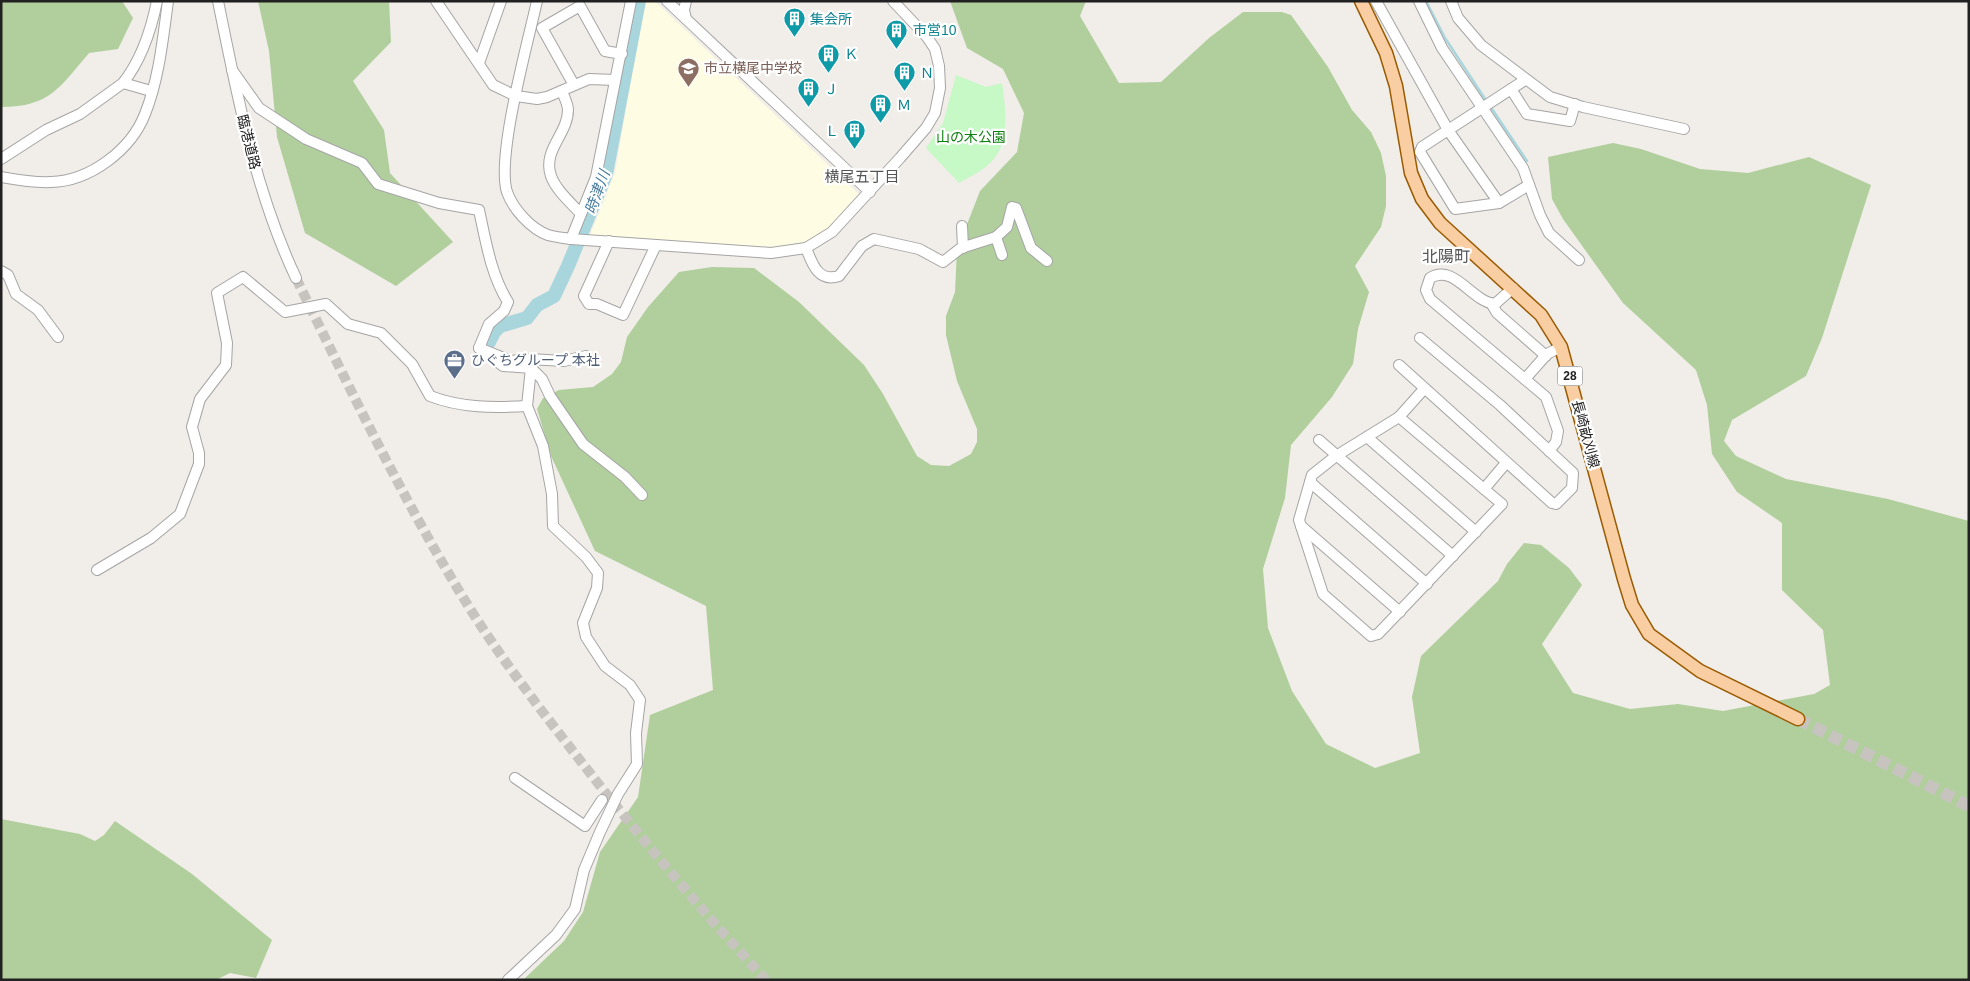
<svg xmlns="http://www.w3.org/2000/svg" width="1970" height="981" viewBox="0 0 1970 981" font-family="Arial,'Noto Sans JP',sans-serif">
<rect width="100%" height="100%" fill="#f1ede8"/>
<!-- education -->
<path fill="#fefce3" d="M 645,1 L 656,2 L 860,195 L 828,228 L 801,245 L 769,250 L 590,235 L 615,172 Z"/>
<!-- forest -->
<g fill="#b0cf9d">
<path d="M 1,1 L 122,1 L 133,18 L 118,49 L 89,53 C 60,87 50,107 1,107 Z"/>
<path d="M 258,1 L 389,1 L 391,42 L 353,81 L 384,130 L 390,173 L 453,242 L 396,286 L 305,233 L 277,137 L 269,51 Z"/>
<path d="M 950,1 L 1086,1 L 1080,16 L 1119,83 L 1161,82 L 1209,38 L 1243,12 L 1282,12 L 1291,15 L 1328,67 L 1352,110 L 1371,132 L 1381,153 L 1386,176 L 1386,206 L 1381,227 L 1355,266 L 1369,292 L 1358,329 L 1353,364 L 1332,397 L 1291,445 L 1285,498 L 1263,569 L 1268,628 L 1292,691 L 1326,744 L 1375,768 L 1420,753 L 1412,697 L 1421,656 L 1498,581 L 1507,564 L 1524,543 L 1541,545 L 1569,568 L 1582,585 L 1542,644 L 1573,693 L 1630,709 L 1678,704 L 1723,711 L 1814,694 L 1830,685 L 1823,630 L 1782,590 L 1782,523 L 1737,492 L 1712,454 L 1707,405 L 1696,370 L 1623,303 L 1563,219 L 1552,199 L 1548,157 L 1613,143 L 1641,149 L 1700,169 L 1748,173 L 1809,157 L 1871,185 L 1822,338 L 1806,376 L 1732,420 L 1724,441 L 1736,456 L 1786,479 L 1888,499 L 1969,521 L 1969,980 L 523,980 L 564,941 L 583,912 L 600,852 L 638,797 L 650,715 L 713,690 L 706,606 L 595,551 L 551,456 L 537,409 L 543,398 L 559,390 L 593,387 L 612,374 L 621,362 L 627,337 L 648,307 L 679,272 L 712,267 L 754,268 L 799,302 L 864,365 L 883,394 L 917,456 L 931,465 L 949,466 L 971,454 L 977,442 L 977,429 L 957,381 L 946,335 L 946,316 L 955,292 L 957,250 L 980,191 L 1017,152 L 1024,113 L 1003,69 L 967,48 Z"/>
<path d="M 1,819 L 80,834 L 95,841 L 104,835 L 115,821 L 192,874 L 272,940 L 256,978 L 230,973 L 216,980 L 1,980 Z"/>
</g>
<!-- park -->
<path fill="#c7f9c7" d="M 956,75 L 986,87 L 1002,83 C 1005,104 1010,137 996,156 C 988,168 972,176 959,183 L 926,148 L 943,123 Z"/>
<g fill="none" stroke-linecap="round" stroke-linejoin="round">
<!-- stream -->
<g stroke="#a9d6dd" stroke-width="2.5">
<path d="M 1426,1 L 1445,38 L 1487,102"/>
<path d="M 1490,106 L 1527,161"/>
</g>
<!-- river -->
<path stroke="#a9d6dd" stroke-width="14" d="M 489,342 L 494,332 L 500,326 L 527,318 L 537,305 L 554,296 L 568,266 L 606,174 L 639,1"/>
<!-- minor-tunnel -->
<path stroke="#c7c4c0" stroke-width="10" stroke-dasharray="10 5" stroke-linecap="butt" d="M 296,278 C 349,387 401,496 464,599 C 503,663 551,723 597,782 C 651,850 707,917 766,980"/>
<!-- major-tunnel -->
<path stroke="#c7c4c0" stroke-width="12" stroke-dasharray="12 6" stroke-linecap="butt" d="M 1798,719 L 1969,806"/>
<defs>
<g id="minor">
<path d="M 218,1 C 237,95 255,191 296,278"/>
<path d="M 436,1 L 493,85 L 516,96 L 537,99 L 547,97 L 589,79 L 615,80"/>
<path d="M 537,1 C 528,42 496,157 507,192 C 513,209 531,229 548,235 C 555,237 563,238 571,239 L 771,253 L 806,248 L 832,232 L 900,158 L 926,128 L 935,113 L 940,88 L 939,66 L 935,49 L 927,37 L 893,1"/>
<path d="M 667,1 L 870,192"/>
<path d="M 686,1 L 684,10 L 686,19"/>
<path d="M 1376,1 L 1448,130 L 1499,203"/>
<path d="M 1419,1 L 1442,48 L 1523,168 L 1540,215 L 1549,233 L 1579,260"/>
<path d="M 1451,1 L 1458,18 L 1481,45 L 1550,97 L 1583,107 L 1684,129"/>
<path d="M 479,63 L 501,1"/>
<path d="M 232,70 L 259,108 L 306,139 L 362,163 L 378,184 L 439,203 L 479,210 C 486,242 491,275 508,302 L 504,311 L 489,324 L 479,348 L 511,361 L 529,359 L 564,361 L 586,356"/>
<path d="M 1525,80 L 1422,147 L 1420,152 L 1455,209 L 1499,203 L 1529,185"/>
<path d="M 574,85 L 542,28 L 580,6 L 605,51 L 622,54"/>
<path d="M 1511,89 L 1527,114 L 1570,121 L 1575,104"/>
<path d="M 151,91 L 123,83 C 142,59 151,31 157,1"/>
<path d="M 562,91 C 564,97 568,104 568,110 C 568,134 542,150 551,176 C 556,190 570,202 580,213"/>
<path d="M 1,159 L 46,130 L 80,114 L 123,83"/>
<path d="M 1,177 C 18,180 34,183 51,182 C 90,181 131,150 145,114 C 159,79 163,38 168,1"/>
<path d="M 962,226 L 963,248"/>
<path d="M 996,237 L 1007,227 L 1012,207 L 1016,208 L 1031,248 L 1047,261"/>
<path d="M 571,239 L 596,177 L 631,1"/>
<path d="M 609,241 L 584,296 L 589,304 L 597,304 L 623,315 L 656,245"/>
<path d="M 806,248 C 812,263 818,283 839,276 L 862,246 L 874,239 L 919,249 L 943,262 L 961,248 L 996,237 L 1002,255"/>
<path d="M 1,271 L 8,275 L 16,294 L 38,310 L 58,337"/>
<path d="M 1513,288 L 1495,304 C 1472,302 1454,263 1430,278 L 1426,290 L 1430,299 L 1546,397 L 1558,431 L 1556,442 L 1549,451"/>
<path d="M 1491,303 L 1497,313 L 1546,356"/>
<path d="M 479,348 L 503,366 L 531,368 L 527,406 L 543,446 L 552,494 L 553,526 L 586,557 L 598,573 L 597,588 L 583,623 L 586,637 L 605,666 L 630,685 L 640,700 L 636,733 L 637,764 L 618,794 L 600,832 L 584,870 L 575,909 L 556,935 L 508,980"/>
<path d="M 1399,365 L 1552,503 L 1556,504 L 1572,488 L 1573,473 L 1500,405 L 1420,338"/>
<path d="M 531,368 L 542,379 L 550,396 L 583,444 L 625,477 L 642,495"/>
<path d="M 1525,379 L 1547,354 L 1561,347"/>
<path d="M 1424,389 L 1399,417 L 1336,456 L 1312,475 L 1299,520 L 1323,594 L 1371,636 L 1378,634 L 1502,504 L 1484,489 L 1506,463"/>
<path d="M 1399,417 L 1484,489"/>
<path d="M 1367,437 L 1476,532"/>
<path d="M 1319,440 L 1453,556"/>
<path d="M 1310,482 L 1427,584"/>
<path d="M 1301,526 L 1400,612"/>
<path d="M 97,570 L 151,538 L 180,514 L 199,464 L 199,453 L 192,427 L 200,399 L 226,365 L 227,343 L 217,293 L 243,277 L 285,312 L 326,304 L 348,324 L 381,333 L 412,364 L 430,396 C 461,408 494,408 527,406"/>
<path d="M 515,778 L 585,826 L 602,800"/>
</g>
<path id="major" d="M 1361,1 L 1386,53 L 1396,86 L 1411,173 L 1422,199 L 1440,223 L 1541,315 L 1561,347 L 1624,579 L 1632,605 L 1649,634 L 1700,671 L 1798,719"/>
</defs>
<!-- minor casing -->
<use href="#minor" stroke="#a5a5a5" stroke-width="12"/>
<!-- major casing -->
<use href="#major" stroke="#9a5c03" stroke-width="15"/>
<!-- minor -->
<use href="#minor" stroke="#fff" stroke-width="10"/>
<!-- major -->
<use href="#major" stroke="#facea3" stroke-width="12"/>
</g>
<!-- icons -->
<defs>
<symbol id="building-pin" viewBox="-11 -11 22 30"><path d="M0 17L-7.5 6A9.5 9.5 0 1 1 7.5 6Z" fill="#0f9aa8" stroke="#fff"/><path d="M-4-6H4V6H1V3H-1V6H-4ZM-2.5-4.3h1.7v1.8h-1.7ZM.8-4.3h1.7v1.8H.8ZM-2.5-1h1.7V.8h-1.7ZM.8-1h1.7V.8H.8Z" fill="#fff"/></symbol>
<symbol id="school-pin" viewBox="-11 -11 22 30"><path d="M0 17L-7.5 6A9.5 9.5 0 1 1 7.5 6Z" fill="#8d6e63" stroke="#fff"/><path d="M0-5L7-2L0 1L-7-2ZM-4 1L0 2.5L4 1V4Q0 6-4 4Z" fill="#fff"/></symbol>
<symbol id="office-pin" viewBox="-11 -11 22 30"><path d="M0 17L-7.5 6A9.5 9.5 0 1 1 7.5 6Z" fill="#5c6f8a" stroke="#fff"/><path d="M-6-3h4V-5.5h4V-3h4V5H-6ZM-1-4.5V-3h2v-1.5ZM-6 0V1H6V0Z" fill="#fff"/></symbol>
</defs>
<g fill-rule="evenodd">
<use href="#building-pin" x="782" y="6" width="25" height="34"/>
<use href="#building-pin" x="884" y="18" width="25" height="34"/>
<use href="#building-pin" x="816" y="42" width="25" height="34"/>
<use href="#school-pin" x="676" y="56" width="25" height="34"/>
<use href="#building-pin" x="892" y="60" width="25" height="34"/>
<use href="#building-pin" x="796" y="76" width="25" height="34"/>
<use href="#building-pin" x="868" y="92" width="25" height="34"/>
<use href="#building-pin" x="842" y="118" width="25" height="34"/>
<use href="#office-pin" x="442" y="348" width="25" height="34"/>
</g>
<g text-anchor="middle" dominant-baseline="central" stroke-width="4.5" stroke-linejoin="round" paint-order="stroke">
<!-- shield labels -->
<rect fill="#fff" stroke="#646464" stroke-width="1" x="1557.5" y="366.5" width="25" height="19" rx="4"/>
<g font-size="12" font-weight="bold" fill="#212121">
<text x="1570" y="376">28</text>
</g>
<!-- culture labels -->
<g font-size="14" fill="#0d838f" stroke="#fff" text-anchor="start">
<text x="810" y="19">集会所</text>
<text x="913" y="30">市営10</text>
<text x="844" y="54">Ｋ</text>
<text x="920" y="73">Ｎ</text>
<text x="824" y="89">Ｊ</text>
<text x="897" y="105">Ｍ</text>
<text x="839" y="131" text-anchor="end">Ｌ</text>
</g>
<!-- education labels -->
<g font-size="14" fill="#785e54" stroke="#fff" text-anchor="start">
<text x="704" y="68">市立横尾中学校</text>
</g>
<!-- park labels -->
<g font-size="14" fill="#0e7f0f" stroke="#fff">
<text x="971" y="137">山の木公園</text>
</g>
<!-- street labels -->
<g font-size="14" fill="#212121" stroke="#fff">
<text transform="translate(249 142) rotate(76)">臨港道路</text>
<text transform="translate(1586 434) rotate(75)">長崎畝刈線</text>
</g>
<!-- service labels -->
<g font-size="14" fill="#4e5e75" stroke="#fff" text-anchor="start">
<text x="471" y="360">ひぐちグループ 本社</text>
</g>
<!-- neighbourhood labels -->
<g font-size="15" fill="#545454" stroke="#fff">
<text x="862" y="176">横尾五丁目</text>
</g>
<!-- water labels -->
<g font-size="15" font-style="italic" fill="#487ba0" stroke="#fff">
<text transform="translate(597 192) rotate(-70)">時津川</text>
</g>
<!-- quarter labels -->
<g font-size="16" fill="#545454" stroke="#fff">
<text x="1446" y="256">北陽町</text>
</g>
</g>
<!-- border -->
<rect width="1970" height="981" fill="none" stroke="#212121" stroke-width="5"/>
</svg>
